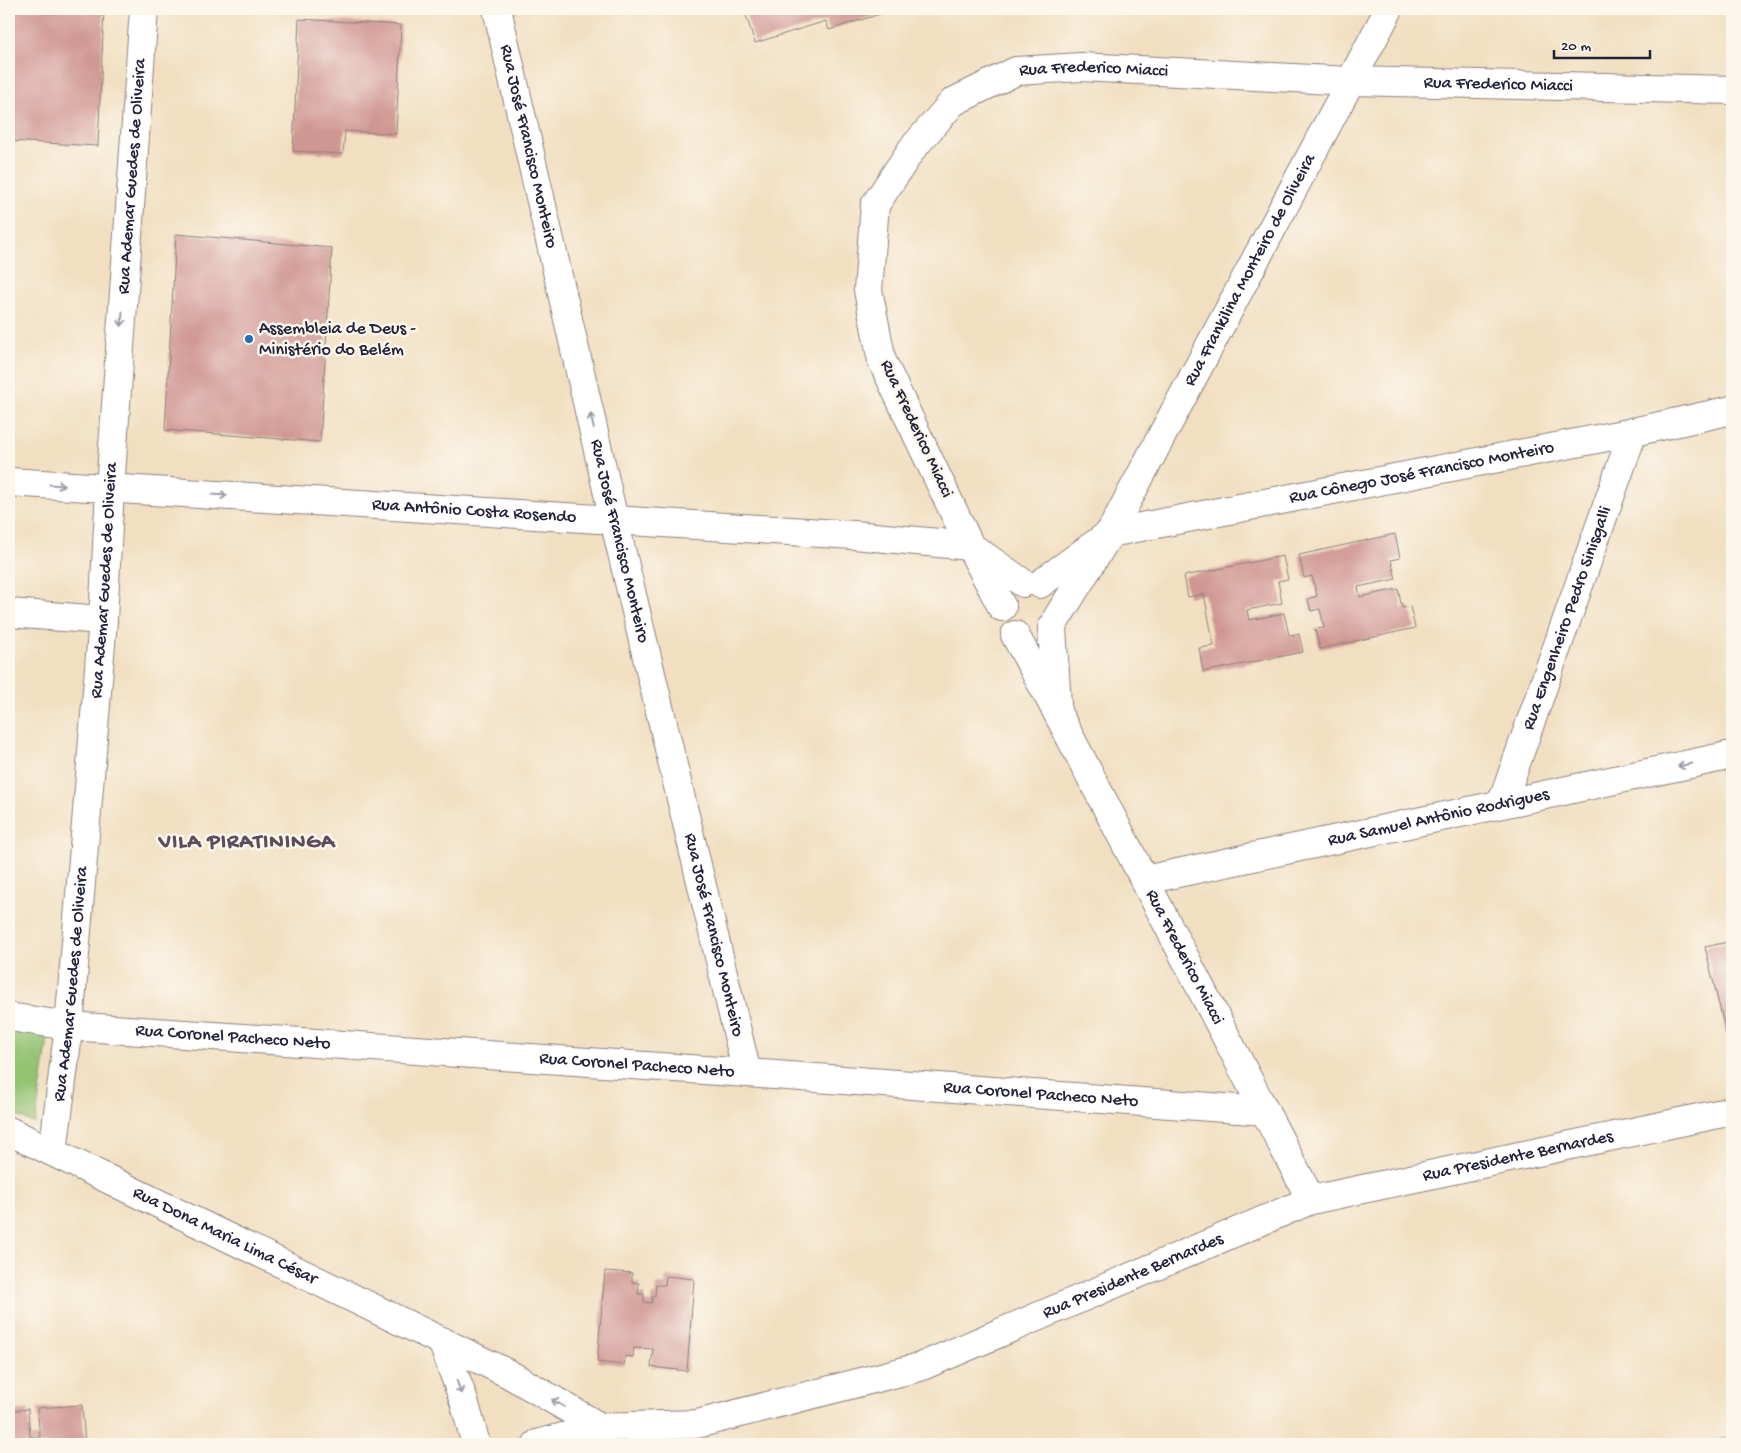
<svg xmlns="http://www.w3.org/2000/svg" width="1741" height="1453" viewBox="0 0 1741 1453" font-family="'Gochi Hand',sans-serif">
<rect width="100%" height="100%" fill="#fbf7ec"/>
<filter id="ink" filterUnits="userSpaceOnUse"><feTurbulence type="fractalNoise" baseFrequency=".02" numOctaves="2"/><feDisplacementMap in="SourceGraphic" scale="10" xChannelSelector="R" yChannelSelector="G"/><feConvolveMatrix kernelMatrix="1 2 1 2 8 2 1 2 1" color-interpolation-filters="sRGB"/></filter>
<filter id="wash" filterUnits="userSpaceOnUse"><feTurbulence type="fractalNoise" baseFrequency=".0096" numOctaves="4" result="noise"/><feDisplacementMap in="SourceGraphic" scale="20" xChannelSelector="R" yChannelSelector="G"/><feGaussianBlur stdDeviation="1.12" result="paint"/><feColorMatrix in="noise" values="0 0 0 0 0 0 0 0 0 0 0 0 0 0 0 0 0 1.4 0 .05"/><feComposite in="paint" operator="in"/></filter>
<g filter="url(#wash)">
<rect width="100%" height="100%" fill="#f2dfc1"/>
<!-- green -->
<path fill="#94c372" stroke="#5b7256" d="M 9,1014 L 51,1018 L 35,1124 L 9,1112 Z"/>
<!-- forest -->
<path fill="#77a964" stroke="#4c6650" d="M 1732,1437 L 1732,1444 L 1695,1444 Z"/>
<g id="blocks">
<!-- building -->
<g fill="#d09692">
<path d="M 9,9 L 104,9 L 98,146 L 9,141 Z"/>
<path d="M 744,9 L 896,9 L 829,30 L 826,21 L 755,43 Z"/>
<path d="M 299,19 L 401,25 L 396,134 L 345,131 L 343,154 L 293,151 Z"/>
<path d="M 176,234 L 332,248 L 320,442 L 165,430 Z"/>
<path d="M 1395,534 L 1400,558 L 1391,560 L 1396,579 L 1358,587 L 1360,597 L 1398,589 L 1402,608 L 1410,606 L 1415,628 L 1320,649 L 1315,629 L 1324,628 L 1320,609 L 1311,611 L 1308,599 L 1317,596 L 1312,576 L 1304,578 L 1299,555 Z"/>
<path d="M 1283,556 L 1288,579 L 1278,581 L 1282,603 L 1247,610 L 1249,620 L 1284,613 L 1289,635 L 1299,634 L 1303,652 L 1203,672 L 1199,648 L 1214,646 L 1204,594 L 1188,597 L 1184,576 Z"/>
<path d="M 1732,941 L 1732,1058 L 1705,947 Z"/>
<path d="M 605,1271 L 632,1273 L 632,1282 L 639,1283 L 638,1294 L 644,1294 L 644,1302 L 652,1303 L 652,1295 L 655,1296 L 656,1285 L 665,1285 L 666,1276 L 694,1279 L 687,1371 L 651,1367 L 653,1349 L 634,1348 L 633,1357 L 625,1356 L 624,1365 L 597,1362 Z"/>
<path d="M 82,1405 L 85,1444 L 9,1444 L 9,1411 L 28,1409 L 30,1437 L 40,1437 L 37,1408 Z"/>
</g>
</g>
</g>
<g filter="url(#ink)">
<use href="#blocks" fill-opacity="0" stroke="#8a807e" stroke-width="1"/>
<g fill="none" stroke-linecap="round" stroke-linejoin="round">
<defs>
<g id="minor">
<path id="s1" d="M 497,9 L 614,520 L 747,1073"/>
<path id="s2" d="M 9,482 L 854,535 L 970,546 L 1023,583"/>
<path id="s3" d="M 1040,584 L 1110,533 L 1633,432 L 1732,410"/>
<path id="s4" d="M 1002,607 L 970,546 L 882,361 L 868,290 L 875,205 L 912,149 L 953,102 L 1016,71 L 1081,67 L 1350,81 L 1732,90"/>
<path d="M 9,613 L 103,620"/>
<path id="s5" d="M 1057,618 L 1110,533 L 1389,9"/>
<path d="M 1052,628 L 1057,705"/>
<path id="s6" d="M 1015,635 L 1058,714 L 1311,1200"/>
<path id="s7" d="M 1502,803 L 1633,432"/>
<path id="s8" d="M 1145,880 L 1732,755"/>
<path id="s9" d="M 9,1017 L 69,1026 L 747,1073 L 1265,1111"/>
<path id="s10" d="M 9,1131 L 509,1374 L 600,1427"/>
<path id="s11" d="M 53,1152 L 69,1026 L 103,620 L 110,489 L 144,9"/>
<path d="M 442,1341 L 464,1401 L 476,1444"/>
<path id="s12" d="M 537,1444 L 600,1427 L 697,1424 L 920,1367 L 1311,1200 L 1732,1111"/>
</g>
</defs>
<!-- minor casing -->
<use href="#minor" stroke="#8a807e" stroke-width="30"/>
<!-- minor -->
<use href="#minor" stroke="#fff" stroke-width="28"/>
</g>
<!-- one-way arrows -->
<defs><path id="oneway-shaft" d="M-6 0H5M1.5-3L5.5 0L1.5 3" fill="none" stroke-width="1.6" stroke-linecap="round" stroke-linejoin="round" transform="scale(1.25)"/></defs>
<g stroke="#9c9ca7">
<use href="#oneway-shaft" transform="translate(122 319) rotate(94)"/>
<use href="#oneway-shaft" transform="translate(592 421) rotate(-103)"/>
<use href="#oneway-shaft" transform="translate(57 485) rotate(4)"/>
<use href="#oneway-shaft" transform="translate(220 495) rotate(4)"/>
<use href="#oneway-shaft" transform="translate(1685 765) rotate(168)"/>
<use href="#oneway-shaft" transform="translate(459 1387) rotate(70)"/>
<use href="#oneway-shaft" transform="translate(558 1403) rotate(-149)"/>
</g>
</g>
<!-- markers -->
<circle fill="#1f6fb2" stroke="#fbf7ec" stroke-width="2" cx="249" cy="339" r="5"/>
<g text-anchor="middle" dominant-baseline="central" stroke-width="5" stroke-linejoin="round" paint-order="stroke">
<!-- street labels -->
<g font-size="18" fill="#22223b" stroke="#fbf7ec">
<text stroke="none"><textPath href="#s4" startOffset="709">Rua Frederico Miacci</textPath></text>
<text stroke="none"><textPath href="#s4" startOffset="1114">Rua Frederico Miacci</textPath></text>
<text stroke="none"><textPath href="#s1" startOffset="141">Rua José Francisco Monteiro</textPath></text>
<text stroke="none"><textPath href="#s11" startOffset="979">Rua Ademar Guedes de Oliveira</textPath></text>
<text stroke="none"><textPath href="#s5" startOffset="398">Rua Frankilina Monteiro de Oliveira</textPath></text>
<text transform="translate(916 429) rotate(65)">Rua Frederico Miacci</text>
<text stroke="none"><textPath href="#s3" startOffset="404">Rua Cônego José Francisco Monteiro</textPath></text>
<text stroke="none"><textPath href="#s2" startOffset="466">Rua Antônio Costa Rosendo</textPath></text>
<text stroke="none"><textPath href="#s1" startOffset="546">Rua José Francisco Monteiro</textPath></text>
<text stroke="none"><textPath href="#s11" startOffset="574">Rua Ademar Guedes de Oliveira</textPath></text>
<text stroke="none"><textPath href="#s7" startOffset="196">Rua Engenheiro Pedro Sinisgalli</textPath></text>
<text stroke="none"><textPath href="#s8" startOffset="300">Rua Samuel Antônio Rodrigues</textPath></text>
<text stroke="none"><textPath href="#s1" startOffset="951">Rua José Francisco Monteiro</textPath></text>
<text stroke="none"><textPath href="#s6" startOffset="364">Rua Frederico Miacci</textPath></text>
<text stroke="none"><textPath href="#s11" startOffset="169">Rua Ademar Guedes de Oliveira</textPath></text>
<text stroke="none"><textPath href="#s9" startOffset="225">Rua Coronel Pacheco Neto</textPath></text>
<text stroke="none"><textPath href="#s9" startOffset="630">Rua Coronel Pacheco Neto</textPath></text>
<text stroke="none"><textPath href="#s9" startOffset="1035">Rua Coronel Pacheco Neto</textPath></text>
<text stroke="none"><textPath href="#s12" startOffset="1029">Rua Presidente Bernardes</textPath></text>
<text stroke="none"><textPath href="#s10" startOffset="240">Rua Dona Maria Lima César</textPath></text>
<text stroke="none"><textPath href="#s12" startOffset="624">Rua Presidente Bernardes</textPath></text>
</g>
<!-- poi labels -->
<g font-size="18" fill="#22223b" stroke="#fbf7ec" text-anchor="start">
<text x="259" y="329">Assembleia de Deus -<tspan x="259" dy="21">Ministério do Belém</tspan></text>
</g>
<!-- district labels -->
<g font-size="22" font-weight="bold" letter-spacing="1" fill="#5f4b59" stroke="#fbf7ec">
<text x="247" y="843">VILA PIRATININGA</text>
</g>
</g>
<!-- margin -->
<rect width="1741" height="1453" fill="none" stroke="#fbf7ec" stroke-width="30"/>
<!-- scale -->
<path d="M1554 50v8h96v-8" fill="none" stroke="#22223b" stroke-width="2.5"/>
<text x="1561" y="50" font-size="15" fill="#22223b" stroke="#fbf7ec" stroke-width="4" paint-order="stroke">20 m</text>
</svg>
